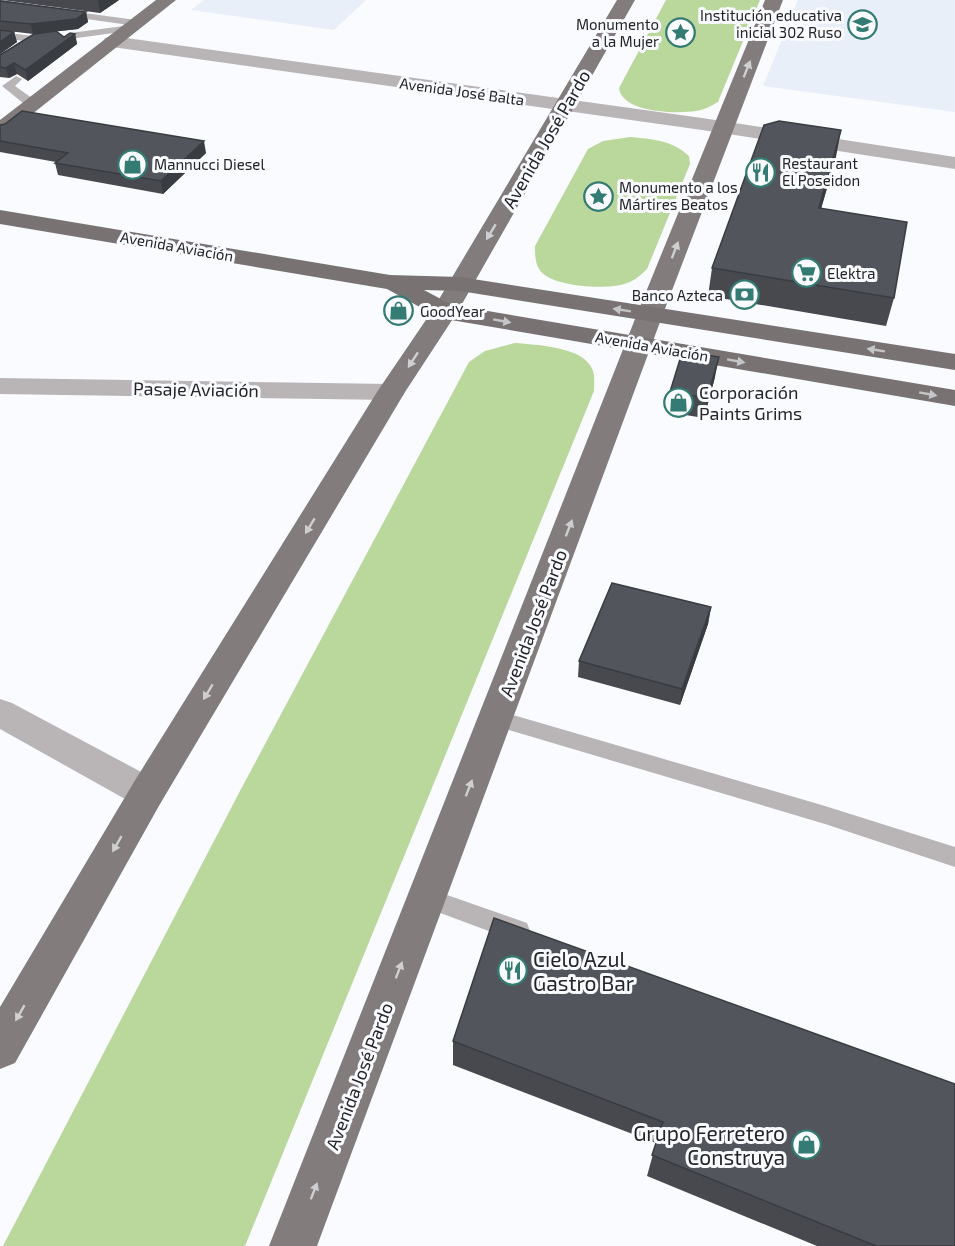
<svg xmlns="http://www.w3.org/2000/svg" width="955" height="1246" viewBox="0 0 955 1246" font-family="'Exo 2',sans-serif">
<rect width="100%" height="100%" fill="#f9fbff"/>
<!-- built -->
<g fill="#e8eff9">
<path d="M 204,0 L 366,0 L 334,30 L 191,10 Z"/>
<path d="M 798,0 L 955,0 L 955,112 L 763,86 Z"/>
</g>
<!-- green -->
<g fill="#bbd89c">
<path d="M 666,0 L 760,0 L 718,102 C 711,106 704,110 696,111 C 676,114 622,113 619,88 Z"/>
<path d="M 630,137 C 652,139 672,140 689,156 L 690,164 L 647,269 C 640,276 633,282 624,284 C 606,290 549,287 539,269 C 535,262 535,254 535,246 L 588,149 L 603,141 Z"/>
<path d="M 515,343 C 536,345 585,346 593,371 C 595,377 594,385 594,391 L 245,1246 L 3,1246 L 240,791 L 469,362 L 485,351 Z"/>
</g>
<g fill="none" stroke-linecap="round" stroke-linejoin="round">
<!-- service -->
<g fill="#b9b5b6" fill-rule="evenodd">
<path d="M 62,10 L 136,20 L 141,23 L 136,26 L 58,15 L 57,13 Z"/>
<path d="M 124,26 L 128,27 L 128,31 L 77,38 L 65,45 L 60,42 L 70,33 Z"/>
<path d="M 0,32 L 33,36 L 38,39 L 33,42 L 0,38 Z"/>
<path d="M 16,76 L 22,79 L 15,86 L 36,101 L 36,107 L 28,107 L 2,86 Z"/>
<path d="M 496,710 L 825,806 L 955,847 L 955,867 L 825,824 L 489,724 L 486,718 L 489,712 Z"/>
<path d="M 427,888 L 527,923 L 530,931 L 527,939 L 518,942 L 419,905 L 415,898 L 419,891 Z"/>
</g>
<!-- minor -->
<g fill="#b9b5b6" fill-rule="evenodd">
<path d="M 112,36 L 702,118 L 955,157 L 955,169 L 702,130 L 105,46 L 103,42 L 105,38 Z"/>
<path d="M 0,378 L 391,384 L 401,386 L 405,392 L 401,398 L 391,400 L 0,394 Z"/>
<path d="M 0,699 L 12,703 L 160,782 L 166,793 L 160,804 L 147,808 L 134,804 L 0,729 Z"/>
</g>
<!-- primary -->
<g fill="#827c7c" fill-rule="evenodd">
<path d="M 156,0 L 176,0 L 7,134 L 0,136 L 0,120 Z"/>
<path d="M 617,0 L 635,0 L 458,311 L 405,392 L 160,804 L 15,1063 L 0,1069 L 0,1007 L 134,782 L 377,392 L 432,311 Z"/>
<path d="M 765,0 L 783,0 L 663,314 L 317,1246 L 269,1246 L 637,314 Z"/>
</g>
<!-- trunk -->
<path fill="#787272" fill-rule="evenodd" d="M 0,210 L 390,275 L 460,277 L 955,354 L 955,370 L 460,291 L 424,290 L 452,305 L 955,390 L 955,406 L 445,319 L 436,316 L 387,289 L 0,224 Z"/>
</g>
<!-- wall -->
<g fill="#47494e">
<path d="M 0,0 L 86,12 L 88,22 L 78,29 L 33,34 L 9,31 L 14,32 L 17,42 L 0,54 Z"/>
<path d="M 2,0 L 119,0 L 100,13 Z"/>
<path d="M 75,34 L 77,44 L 28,81 L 17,74 L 9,78 L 0,77 L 0,55 Z"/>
<path d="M 0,125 L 206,153 L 163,194 L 58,175 L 55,163 L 56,162 L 0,152 Z"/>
<path d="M 836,157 L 821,209 L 894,298 L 886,326 L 708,296 L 712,268 Z"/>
<path d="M 715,377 L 704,418 L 667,412 L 670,392 Z"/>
<path d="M 711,607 L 708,624 L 680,705 L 578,677 L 579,661 Z"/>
<path d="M 494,918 L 955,1246 L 817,1246 L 647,1176 L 656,1143 L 453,1065 L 453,1041 Z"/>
</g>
<!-- shaded-wall -->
<g fill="#393c40">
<path d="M 98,0 L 119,0 L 100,13 Z"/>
<path d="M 86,12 L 88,22 L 78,29 L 33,34 L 31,24 Z"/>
<path d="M 14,32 L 17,42 L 0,54 L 0,42 Z"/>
<path d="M 75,34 L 77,44 L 28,81 L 25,70 Z"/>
<path d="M 14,63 L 17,74 L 9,78 L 6,68 Z"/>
<path d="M 841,130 L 836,157 L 813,236 L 819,208 Z"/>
<path d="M 204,141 L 206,153 L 163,194 L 161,181 Z"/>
<path d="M 719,357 L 715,377 L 704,418 L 707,398 Z"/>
<path d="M 711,607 L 708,624 L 680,705 L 682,689 Z"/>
</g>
<!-- building -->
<g fill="#52555b" stroke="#393c40" stroke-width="1.5">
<path d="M 0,1 L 86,12 L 76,19 L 31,24 L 0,21 Z"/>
<path d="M 0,30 L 14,32 L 0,42 Z"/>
<path d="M 56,31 L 64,37 L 70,33 L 75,34 L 25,70 L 14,63 L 6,68 L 0,67 L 0,55 L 34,34 Z"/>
<path d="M 22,111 L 204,141 L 161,181 L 55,163 L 68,153 L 0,141 L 0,125 L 5,124 Z"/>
<path d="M 779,121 L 841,130 L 819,208 L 907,222 L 894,298 L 712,268 L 764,125 Z"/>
<path d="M 695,353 L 719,357 L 707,398 L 670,392 L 681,356 Z"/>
<path d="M 612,583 L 711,607 L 682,689 L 579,661 Z"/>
<path d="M 494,918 L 955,1084 L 955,1246 L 876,1246 L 652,1155 L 663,1122 L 453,1041 Z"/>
</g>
<!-- one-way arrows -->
<defs><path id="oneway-solid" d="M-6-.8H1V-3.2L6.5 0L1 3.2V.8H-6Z" transform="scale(1.5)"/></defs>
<g fill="#cfcfd1">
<use href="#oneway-solid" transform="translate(747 69) rotate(-68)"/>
<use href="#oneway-solid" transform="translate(491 232) rotate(121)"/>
<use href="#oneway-solid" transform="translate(675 250) rotate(-69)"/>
<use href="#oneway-solid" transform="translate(413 360) rotate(123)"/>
<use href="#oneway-solid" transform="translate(310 526) rotate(121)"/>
<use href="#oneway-solid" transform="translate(569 528) rotate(-69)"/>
<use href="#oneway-solid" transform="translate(208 692) rotate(121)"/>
<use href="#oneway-solid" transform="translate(469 788) rotate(-69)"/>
<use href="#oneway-solid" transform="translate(117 844) rotate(120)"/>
<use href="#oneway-solid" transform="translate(399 970) rotate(-69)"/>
<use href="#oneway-solid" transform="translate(20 1013) rotate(120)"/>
<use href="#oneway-solid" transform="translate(314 1191) rotate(-69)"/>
</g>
<g fill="#c5c4c7">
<use href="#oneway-solid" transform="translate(622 310) rotate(-171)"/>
<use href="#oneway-solid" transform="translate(502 321) rotate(10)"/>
<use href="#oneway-solid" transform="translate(876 350) rotate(-171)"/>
<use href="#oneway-solid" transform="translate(736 361) rotate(10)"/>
<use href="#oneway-solid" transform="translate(928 394) rotate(10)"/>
</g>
<!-- icons -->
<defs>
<symbol id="school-ring" viewBox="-11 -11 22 22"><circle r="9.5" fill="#f9fbff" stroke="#347b73" stroke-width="1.5"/><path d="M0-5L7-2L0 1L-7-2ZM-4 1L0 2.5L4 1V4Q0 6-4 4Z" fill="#347b73"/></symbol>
<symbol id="sight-ring" viewBox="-11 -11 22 22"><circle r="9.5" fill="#f9fbff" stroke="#347b73" stroke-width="1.5"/><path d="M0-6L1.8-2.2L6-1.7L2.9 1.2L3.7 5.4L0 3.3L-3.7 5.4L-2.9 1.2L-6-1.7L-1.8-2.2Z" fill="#347b73"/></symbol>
<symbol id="shop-ring" viewBox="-11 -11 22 22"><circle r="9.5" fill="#f9fbff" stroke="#347b73" stroke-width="1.5"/><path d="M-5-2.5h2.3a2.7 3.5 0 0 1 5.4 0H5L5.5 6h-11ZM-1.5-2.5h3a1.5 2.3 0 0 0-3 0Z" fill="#347b73"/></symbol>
<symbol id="restaurant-ring" viewBox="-11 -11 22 22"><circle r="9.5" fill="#f9fbff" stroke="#347b73" stroke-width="1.5"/><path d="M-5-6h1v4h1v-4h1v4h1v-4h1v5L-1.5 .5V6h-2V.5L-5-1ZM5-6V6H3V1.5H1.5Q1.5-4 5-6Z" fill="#347b73"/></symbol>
<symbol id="supermarket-ring" viewBox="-11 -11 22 22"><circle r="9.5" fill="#f9fbff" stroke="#347b73" stroke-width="1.5"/><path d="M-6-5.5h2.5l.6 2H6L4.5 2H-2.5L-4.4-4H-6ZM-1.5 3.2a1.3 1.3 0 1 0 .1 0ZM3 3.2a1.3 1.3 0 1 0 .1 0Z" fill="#347b73"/></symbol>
<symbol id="bank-ring" viewBox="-11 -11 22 22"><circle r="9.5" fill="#f9fbff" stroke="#347b73" stroke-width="1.5"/><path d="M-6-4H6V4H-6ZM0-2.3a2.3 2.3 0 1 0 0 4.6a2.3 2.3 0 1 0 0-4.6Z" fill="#347b73"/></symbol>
</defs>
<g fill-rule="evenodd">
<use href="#school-ring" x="846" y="8" width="33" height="33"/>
<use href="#sight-ring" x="664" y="16" width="33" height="33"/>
<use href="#shop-ring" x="116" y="148" width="33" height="33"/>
<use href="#restaurant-ring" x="744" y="156" width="33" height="33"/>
<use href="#sight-ring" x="582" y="180" width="33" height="33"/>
<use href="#supermarket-ring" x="790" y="256" width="33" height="33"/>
<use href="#bank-ring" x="728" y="278" width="33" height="33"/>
<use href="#shop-ring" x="382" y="294" width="33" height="33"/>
<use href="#shop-ring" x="662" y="386" width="33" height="33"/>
<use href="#restaurant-ring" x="496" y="954" width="33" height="33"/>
<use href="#shop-ring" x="790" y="1128" width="33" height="33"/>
</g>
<g text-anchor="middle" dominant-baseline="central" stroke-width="6" stroke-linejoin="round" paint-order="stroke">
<!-- far-poi labels -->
<g font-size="15" fill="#232527" stroke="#f9fbff" text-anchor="start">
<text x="842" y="15" text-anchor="end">Institución educativa<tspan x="842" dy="17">inicial 302 Ruso</tspan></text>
<text x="659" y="24" text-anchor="end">Monumento<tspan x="659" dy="17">a la Mujer</tspan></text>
<text x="782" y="163">Restaurant<tspan x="782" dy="17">El Poseidon</tspan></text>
<text x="154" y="164">Mannucci Diesel</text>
<text x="619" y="187">Monumento a los<tspan x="619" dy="17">Mártires Beatos</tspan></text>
<text x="827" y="273">Elektra</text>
<text x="723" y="295" text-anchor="end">Banco Azteca</text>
<text x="420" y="311">GoodYear</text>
</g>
<!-- far-street labels -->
<g font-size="15" fill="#232527" stroke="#f9fbff">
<text transform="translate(462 91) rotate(8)">Avenida José Balta</text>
<text transform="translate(177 246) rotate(10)">Avenida Aviación</text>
<text transform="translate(652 346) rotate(10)">Avenida Aviación</text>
</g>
<!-- street labels -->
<g font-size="18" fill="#232527" stroke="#f9fbff">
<text transform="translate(546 139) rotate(-60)">Avenida José Pardo</text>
<text transform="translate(196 389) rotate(1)">Pasaje Aviación</text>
<text transform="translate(533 623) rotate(-69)">Avenida José Pardo</text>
<text transform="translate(359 1076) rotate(-69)">Avenida José Pardo</text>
</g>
<!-- poi labels -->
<g font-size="18" fill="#232527" stroke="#f9fbff" text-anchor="start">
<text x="699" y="392">Corporación<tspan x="699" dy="21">Paints Grims</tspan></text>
</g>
<!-- near-poi labels -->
<g font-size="21" fill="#232527" stroke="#f9fbff" text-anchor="start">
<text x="533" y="958">Cielo Azul<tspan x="533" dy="24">Gastro Bar</tspan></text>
<text x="785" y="1132" text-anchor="end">Grupo Ferretero<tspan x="785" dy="24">Construya</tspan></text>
</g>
</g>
</svg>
